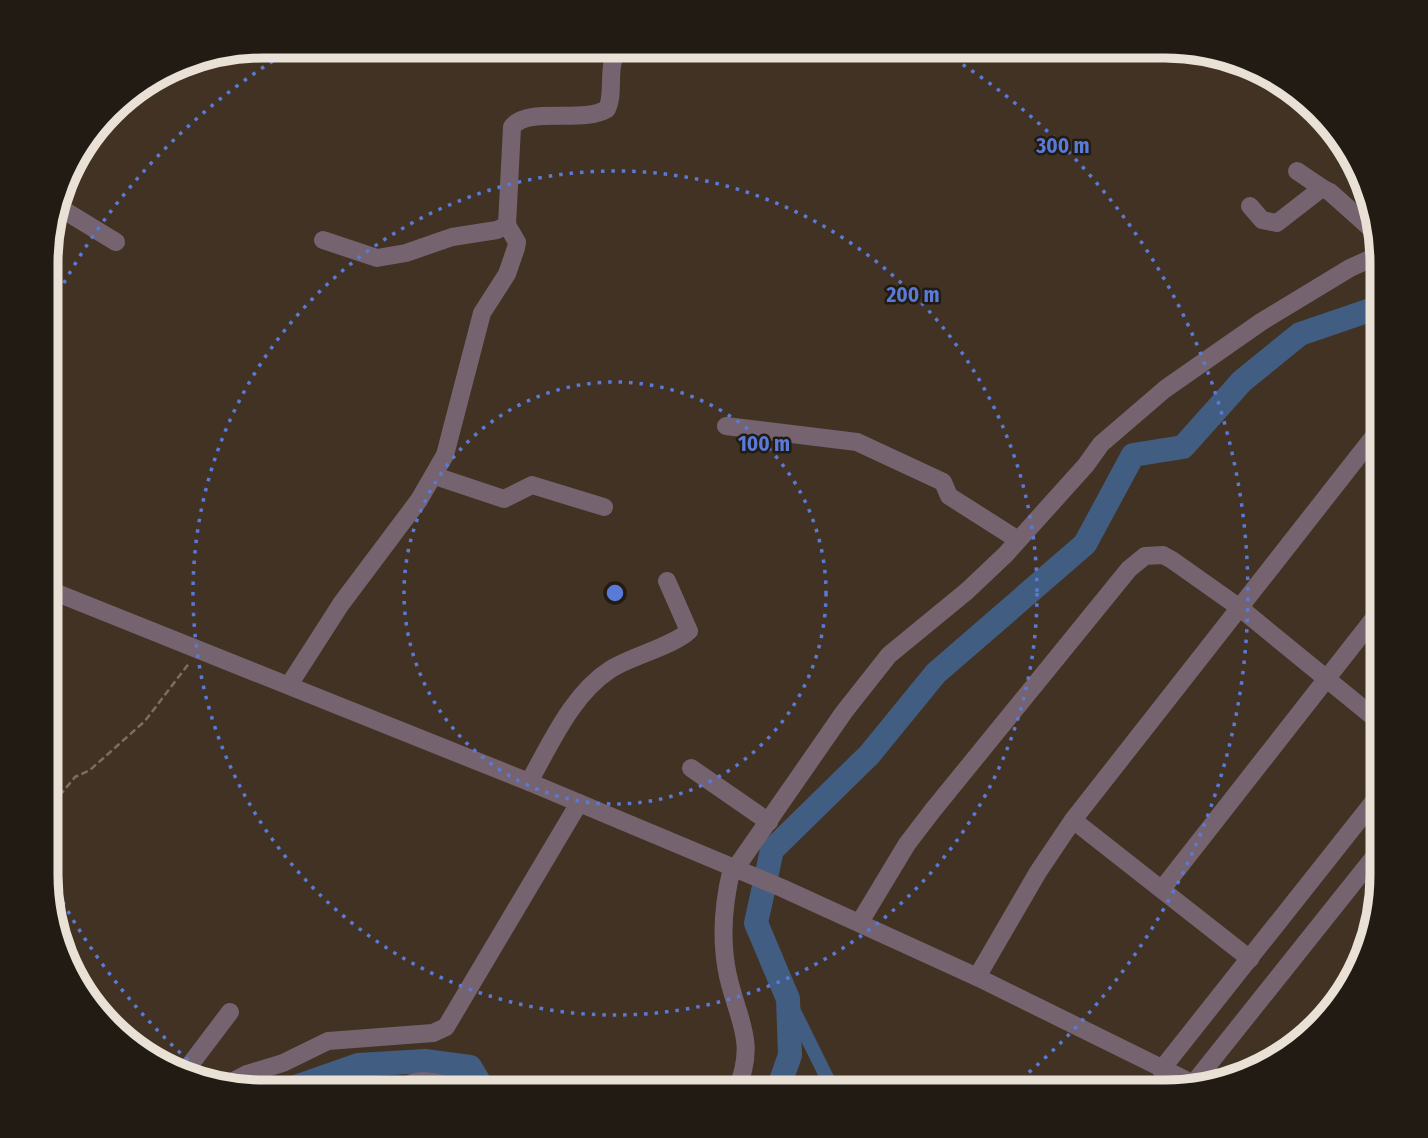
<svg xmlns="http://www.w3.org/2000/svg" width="1428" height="1138" viewBox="0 0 1428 1138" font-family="'Fira Sans Condensed',sans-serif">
<rect width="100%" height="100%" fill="#413223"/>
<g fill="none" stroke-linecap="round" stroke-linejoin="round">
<!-- canal -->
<path stroke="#415d81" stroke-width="14" d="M 788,999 L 834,1092"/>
<!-- river -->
<g stroke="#415d81" stroke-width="24">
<path d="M 281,1092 L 358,1065 L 425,1061 L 470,1067 L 485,1092"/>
<path d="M 777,1092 L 790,1055 L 788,999 L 756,923 L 772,850 L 869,755 L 936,673 L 1085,544 L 1133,455 L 1183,447 L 1242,381 L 1300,334 L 1382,306"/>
</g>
<!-- path -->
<path stroke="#7b6e61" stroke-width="2.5" stroke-dasharray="7 3.5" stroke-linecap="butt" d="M 46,812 L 75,777 L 90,770 L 145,721 L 190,662"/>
<!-- minor -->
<g stroke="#766370" stroke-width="18">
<path d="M 997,52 L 1004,46"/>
<path d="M 1297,171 L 1322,188"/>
<path d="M 57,206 L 116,242"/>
<path d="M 1250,206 L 1262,220 L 1277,223 L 1322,188 L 1330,192 L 1377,234"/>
<path d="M 323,240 L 377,258 L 406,253 L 452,237 L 497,230 L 507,225"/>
<path d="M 726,426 L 857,442 L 943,482 L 949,496 L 1018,540"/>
<path d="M 435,476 L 504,499 L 532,485 L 604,507"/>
<path d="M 47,589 L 529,782 L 782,888 L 977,977 L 1198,1086"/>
<path d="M 289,685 L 341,604 L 419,500 L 445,455 L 482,313 L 507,274 L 516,248 L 517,242 L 507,225 L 512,127 C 527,106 583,124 607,109 C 615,93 606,70 618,46"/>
<path d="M 691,768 L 769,822"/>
<path d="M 529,782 C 551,743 572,694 611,669 C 632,656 673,646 689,631 L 667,581"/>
<path d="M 1073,820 L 1250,959"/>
<path d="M 732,868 C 723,904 720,939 728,976 C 739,1024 757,1041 736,1092"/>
<path d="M 735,869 L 844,712 L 889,655 L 967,591 L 1006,554 L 1086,465 L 1101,444 L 1165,389 L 1261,322 L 1350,268 L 1381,254"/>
<path d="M 1162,889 L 1382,608"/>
<path d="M 860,922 L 907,844 L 933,810 L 1129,569 L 1145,556 L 1163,555 L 1172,560 L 1240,608 L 1382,724"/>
<path d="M 977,977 L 1038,872 L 1073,820 L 1382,426"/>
<path d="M 122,1040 L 192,1079"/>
<path d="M 1161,1070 L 1382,791"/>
<path d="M 183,1074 L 230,1012"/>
<path d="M 1193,1084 L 1382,847"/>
<path d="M 224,1086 L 247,1074"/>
<path d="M 567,1088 L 578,1092"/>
<path d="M 252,1092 L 247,1074 L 283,1063 L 328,1041 L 433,1033 L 446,1027 L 579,803"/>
<path d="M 396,1092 C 413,1077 438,1078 456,1092"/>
</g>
</g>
<!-- distance rings -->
<g fill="none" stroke="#5a7ad7" stroke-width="3.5" stroke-dasharray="3.5 7">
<circle cx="615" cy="593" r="211"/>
<circle cx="615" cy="593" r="422"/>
<path d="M212 1081A633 633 0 0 1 46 870M49 311A633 633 0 0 1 294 48M936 48A633 633 0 0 1 1005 1092"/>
</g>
<!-- crop -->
<path d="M0 0H1428V1138H0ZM263 58H1165A205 205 0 0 1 1370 263V875A205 205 0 0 1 1165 1080H263A205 205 0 0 1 58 875V263A205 205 0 0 1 263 58Z" fill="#221b14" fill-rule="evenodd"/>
<path fill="none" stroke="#e9e0d6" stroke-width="9" d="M263 58H1165A205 205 0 0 1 1370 263V875A205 205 0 0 1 1165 1080H263A205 205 0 0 1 58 875V263A205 205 0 0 1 263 58Z"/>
<circle cx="615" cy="593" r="10" fill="#5a7ad7" stroke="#221b14" stroke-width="3.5"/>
<g font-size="21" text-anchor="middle" font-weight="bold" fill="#5a7ad7" stroke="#221b14" stroke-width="5" stroke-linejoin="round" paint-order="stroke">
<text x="1063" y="153">300 m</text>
<text x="913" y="302">200 m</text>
<text x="764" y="451">100 m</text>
</g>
</svg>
